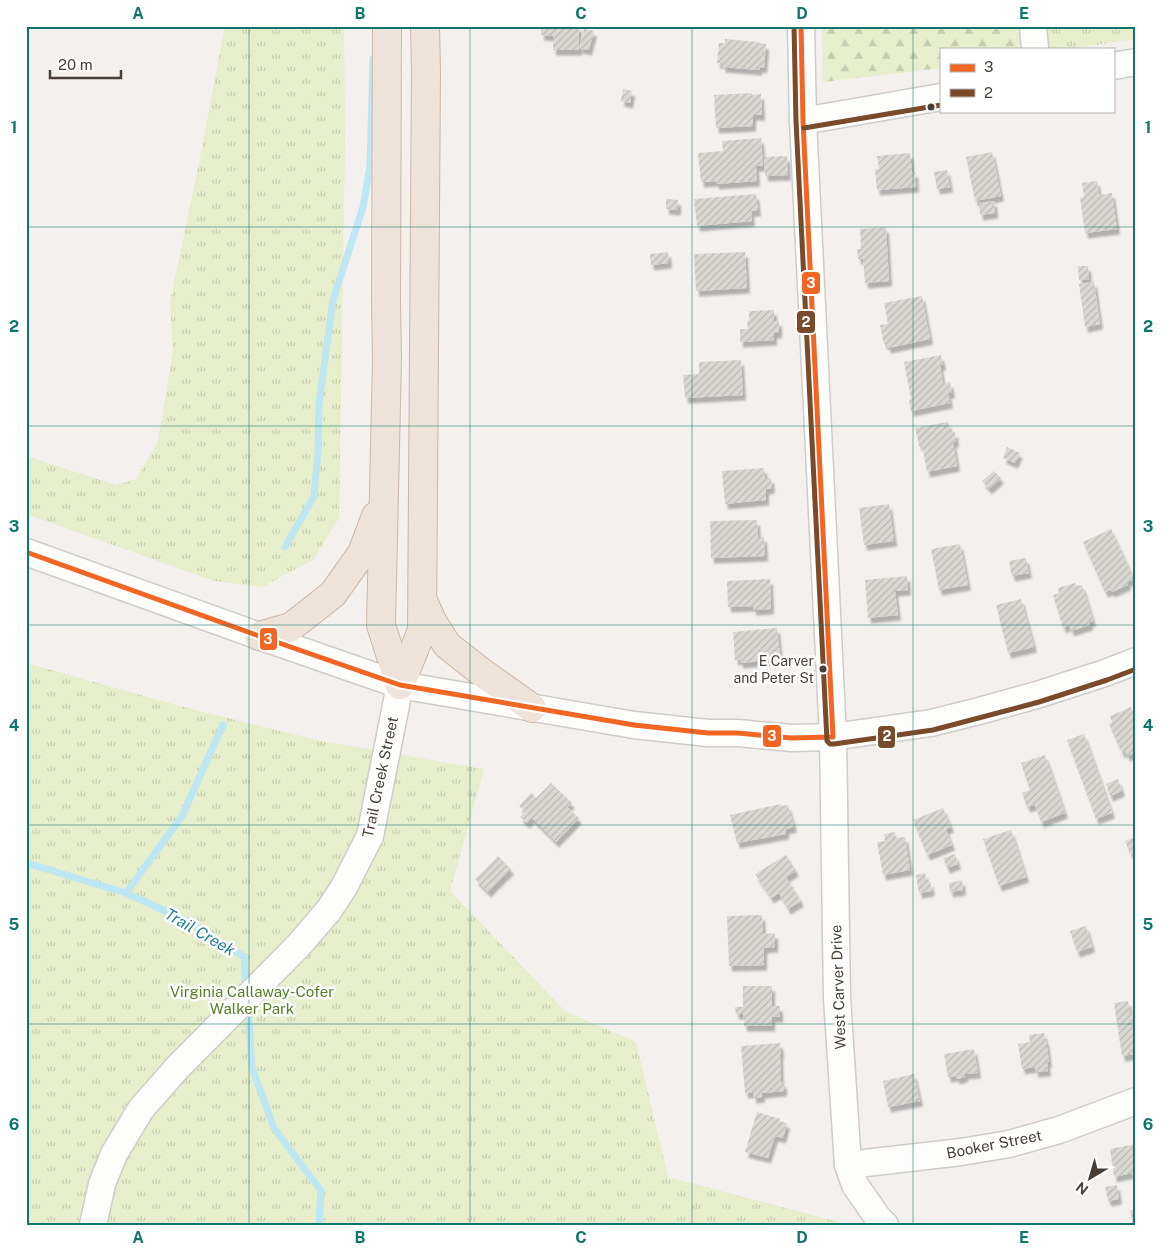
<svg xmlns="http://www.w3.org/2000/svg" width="1162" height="1251" viewBox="0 0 1162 1251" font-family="'Public Sans',sans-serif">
<defs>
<pattern id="grass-tufts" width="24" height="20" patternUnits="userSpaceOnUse" patternTransform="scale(1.25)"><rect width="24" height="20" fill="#e6eecc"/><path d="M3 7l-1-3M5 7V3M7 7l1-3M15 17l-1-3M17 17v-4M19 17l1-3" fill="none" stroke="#c7cdb0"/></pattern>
<pattern id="forest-firs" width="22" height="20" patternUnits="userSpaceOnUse" patternTransform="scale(1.25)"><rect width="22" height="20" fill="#e6eecc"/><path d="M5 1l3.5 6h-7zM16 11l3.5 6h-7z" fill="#c7cdb0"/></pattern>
<pattern id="building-hatch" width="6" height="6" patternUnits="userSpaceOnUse" patternTransform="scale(1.25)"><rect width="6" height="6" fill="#dbd7d3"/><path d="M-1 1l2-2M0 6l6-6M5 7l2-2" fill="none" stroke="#bdbab6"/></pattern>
<filter id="shadow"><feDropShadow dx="3" dy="5.5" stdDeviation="1" flood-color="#0004"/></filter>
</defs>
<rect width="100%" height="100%" fill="#f3f0ed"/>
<!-- grass -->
<g fill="url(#grass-tufts)">
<path d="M 225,26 L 344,26 L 345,143 L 339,518 L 313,560 L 262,587 L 214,581 L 26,514 L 26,456 L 116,485 L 136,479 L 158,442 L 173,352 L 170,302 L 199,163 Z"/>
<path d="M 1013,26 L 1136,26 L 1136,39 L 1068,49 L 1019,49 Z"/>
<path d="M 26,663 L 191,709 L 321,741 L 484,769 L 450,891 L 565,1011 L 636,1042 L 668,1177 L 850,1225 L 26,1225 Z"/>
</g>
<!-- forest -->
<path fill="url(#forest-firs)" d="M 822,26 L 1013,26 L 1018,48 L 1017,49 L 941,49 L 941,68 L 823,82 Z"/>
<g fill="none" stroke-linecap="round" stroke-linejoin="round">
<!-- stream -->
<g stroke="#bce7f3" stroke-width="7">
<path d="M 285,547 L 314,496 L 318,451 L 319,404 L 333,300 L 363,207 L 370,166 L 373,59"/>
<path d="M 26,863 L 126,893 L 189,922 L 244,957 L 246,989"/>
<path d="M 126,893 L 182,816 L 223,725"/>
<path d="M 248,1007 L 252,1068 L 274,1128 L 321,1191 L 319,1225"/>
</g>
</g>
<!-- building -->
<g fill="url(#building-hatch)" filter="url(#shadow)">
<path d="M 541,26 L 579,26 L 579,50 L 553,50 L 553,36 L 541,35 Z"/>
<path d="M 584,29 L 594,31 L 589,50 L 579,48 Z"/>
<path d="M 725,39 L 759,42 L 759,43 L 766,44 L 764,68 L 760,67 L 759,70 L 722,67 L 723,63 L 717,63 L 719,43 L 725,43 Z"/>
<path d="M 623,89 L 632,91 L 630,103 L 621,101 Z"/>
<path d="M 752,93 L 752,95 L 761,94 L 762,115 L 753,115 L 753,126 L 716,128 L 714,95 Z"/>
<path d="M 761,138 L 763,166 L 756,166 L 757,181 L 716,184 L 716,181 L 701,182 L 698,153 L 723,151 L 722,141 Z"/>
<path d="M 992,152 L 1001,196 L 975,201 L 966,157 Z"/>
<path d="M 910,153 L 912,172 L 915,172 L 916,187 L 877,190 L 875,169 L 879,169 L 877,156 Z"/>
<path d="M 787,156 L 788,175 L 765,176 L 764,157 Z"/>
<path d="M 947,170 L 950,187 L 937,189 L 934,172 Z"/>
<path d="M 1097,181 L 1099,195 L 1112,193 L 1117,229 L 1085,233 L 1080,198 L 1084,197 L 1082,183 Z"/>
<path d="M 756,194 L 758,211 L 751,211 L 752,221 L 697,226 L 694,199 Z"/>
<path d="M 666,199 L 678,200 L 678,210 L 666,209 Z"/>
<path d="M 994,201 L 995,213 L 980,215 L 979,203 Z"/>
<path d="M 886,227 L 889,281 L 865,283 L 863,259 L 858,259 L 857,249 L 861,249 L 860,229 Z"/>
<path d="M 668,252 L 669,263 L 651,265 L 650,254 Z"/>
<path d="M 745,252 L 747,288 L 696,291 L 694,254 Z"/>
<path d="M 1078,266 L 1088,266 L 1089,280 L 1079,280 Z"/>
<path d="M 1094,282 L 1100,324 L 1085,327 L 1079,284 Z"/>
<path d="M 922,296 L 930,339 L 888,348 L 887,344 L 884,344 L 880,325 L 888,324 L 884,303 Z"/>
<path d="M 774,310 L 774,321 L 779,321 L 779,333 L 774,333 L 774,340 L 740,342 L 740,329 L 748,329 L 747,321 L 749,321 L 749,311 Z"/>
<path d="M 941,355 L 943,365 L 940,365 L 943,384 L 950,382 L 952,393 L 948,393 L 950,403 L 911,411 L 909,400 L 911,399 L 904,362 Z"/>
<path d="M 741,360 L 743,395 L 685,398 L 683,375 L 699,374 L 699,362 Z"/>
<path d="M 948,422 L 950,433 L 955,432 L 956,442 L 953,442 L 957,466 L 927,472 L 922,445 L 919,446 L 915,428 Z"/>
<path d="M 1007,447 L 1020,453 L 1015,463 L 1003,458 Z"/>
<path d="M 764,468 L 765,478 L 771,478 L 772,488 L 766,489 L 766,500 L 725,504 L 722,471 Z"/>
<path d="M 994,471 L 1001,478 L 989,489 L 982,481 Z"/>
<path d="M 889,504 L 894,541 L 864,545 L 859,508 Z"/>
<path d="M 757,520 L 758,537 L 764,537 L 765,556 L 711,558 L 710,521 Z"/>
<path d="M 1111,529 L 1134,579 L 1127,582 L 1128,585 L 1112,592 L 1111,590 L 1105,592 L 1083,542 Z"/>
<path d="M 960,544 L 968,585 L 939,590 L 931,549 Z"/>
<path d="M 1026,558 L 1029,573 L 1012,576 L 1009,561 Z"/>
<path d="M 907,576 L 908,590 L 895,591 L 898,615 L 868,618 L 865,580 Z"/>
<path d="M 770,579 L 771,609 L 753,610 L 753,606 L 728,607 L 727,581 Z"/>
<path d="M 1075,583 L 1077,586 L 1082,585 L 1093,621 L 1089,622 L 1090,625 L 1071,631 L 1069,625 L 1063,628 L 1053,595 L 1059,593 L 1058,588 Z"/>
<path d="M 1021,599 L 1034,647 L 1008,653 L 996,605 Z"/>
<path d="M 777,628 L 780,657 L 775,658 L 775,660 L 740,663 L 740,659 L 735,660 L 733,632 Z"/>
<path d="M 1131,707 L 1134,714 L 1136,713 L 1136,752 L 1127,756 L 1125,751 L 1122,753 L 1109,724 L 1112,722 L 1110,716 Z"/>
<path d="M 1084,734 L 1112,813 L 1096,819 L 1067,740 Z"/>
<path d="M 1045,755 L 1065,813 L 1041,822 L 1035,805 L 1027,807 L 1022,793 L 1030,790 L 1021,763 Z"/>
<path d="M 1118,779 L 1122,791 L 1110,796 L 1106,784 Z"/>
<path d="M 551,783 L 572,803 L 567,807 L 579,818 L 556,842 L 532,818 L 527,823 L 520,817 L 525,811 L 519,806 L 531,793 L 536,798 Z"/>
<path d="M 781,804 L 781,806 L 788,805 L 794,827 L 786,829 L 786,834 L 737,843 L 730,815 Z"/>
<path d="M 943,808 L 951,827 L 946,829 L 952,845 L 927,855 L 913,820 Z"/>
<path d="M 1011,830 L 1026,877 L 999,886 L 983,839 Z"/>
<path d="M 895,832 L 896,838 L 905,837 L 910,870 L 883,875 L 877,842 L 885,841 L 884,834 Z"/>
<path d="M 1136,837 L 1136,868 L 1125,841 Z"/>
<path d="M 955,854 L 958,864 L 947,868 L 943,858 Z"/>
<path d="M 786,855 L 796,871 L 786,877 L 801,901 L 788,909 L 779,893 L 771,898 L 755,874 Z"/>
<path d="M 498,856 L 511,869 L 488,892 L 475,879 Z"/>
<path d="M 925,873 L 927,883 L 930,882 L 932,891 L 919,893 L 916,875 Z"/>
<path d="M 962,880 L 963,890 L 950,892 L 949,883 Z"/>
<path d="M 762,915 L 763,934 L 775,933 L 775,947 L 764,948 L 764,965 L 729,966 L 727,916 Z"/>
<path d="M 1086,926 L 1092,947 L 1077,952 L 1070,931 Z"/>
<path d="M 743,986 L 772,986 L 772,1006 L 780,1006 L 780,1017 L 772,1017 L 772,1026 L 744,1026 L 743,1014 L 736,1014 L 735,1007 L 743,1007 Z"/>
<path d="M 1128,1001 L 1130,1013 L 1136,1012 L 1136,1054 L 1122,1056 L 1114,1003 Z"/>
<path d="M 1044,1033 L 1045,1040 L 1046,1040 L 1049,1062 L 1047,1062 L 1048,1071 L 1035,1072 L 1035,1067 L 1022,1069 L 1018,1044 L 1030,1042 L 1029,1035 Z"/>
<path d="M 780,1043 L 781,1054 L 780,1054 L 781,1083 L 784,1082 L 784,1091 L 762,1093 L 762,1097 L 753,1098 L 753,1092 L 745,1093 L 741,1046 Z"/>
<path d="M 974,1049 L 978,1073 L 965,1074 L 965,1077 L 957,1079 L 956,1076 L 948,1077 L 944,1054 Z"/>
<path d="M 914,1074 L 920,1101 L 888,1107 L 883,1081 Z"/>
<path d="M 757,1112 L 780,1119 L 779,1121 L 787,1123 L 783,1138 L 775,1136 L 768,1158 L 745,1152 Z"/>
<path d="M 1136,1144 L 1136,1186 L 1135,1186 L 1132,1173 L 1114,1177 L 1110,1149 Z"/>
<path d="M 1117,1185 L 1119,1199 L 1108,1201 L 1105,1187 Z"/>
<path d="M 1136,1209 L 1136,1225 L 1133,1225 L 1130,1210 Z"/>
</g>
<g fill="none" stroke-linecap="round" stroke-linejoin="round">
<defs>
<g id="minor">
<path d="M 801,26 L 803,121 L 833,737 L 837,998 L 848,1165 L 855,1185 L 878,1218 L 885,1225"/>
<path d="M 1033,26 L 1035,49"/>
<path d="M 1113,66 L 1136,62"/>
<path d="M 803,121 L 941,97"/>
<path d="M 26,552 L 259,636 L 400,685 L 634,725 L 708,733 L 738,733 L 791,738 L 833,737 L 931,723 L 979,711 L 1037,695 L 1105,673 L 1136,661"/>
<path d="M 848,1165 L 961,1152 L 1009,1144 L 1059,1130 L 1136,1101"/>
<path d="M 93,1225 L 102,1184 L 114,1154 L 141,1109 L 177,1068 L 299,945 L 329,910 L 344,887 L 370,836 L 400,685"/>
</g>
<g id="highway">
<path d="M 387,26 L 386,303 L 387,359 L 381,625 L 400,685"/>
<path d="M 423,601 L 432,621 L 447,645 L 480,671 L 532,708"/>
<path d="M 259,636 L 291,627 L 333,594 L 362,553 L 376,516"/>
<path d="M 400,685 L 422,630 L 426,71 L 425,26"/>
</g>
</defs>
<!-- minor casing -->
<use href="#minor" stroke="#d0ccc8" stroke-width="29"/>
<!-- highway casing -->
<use href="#highway" stroke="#ccb7a7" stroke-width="30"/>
<!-- minor -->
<use href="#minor" stroke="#fdfdfc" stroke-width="26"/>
<!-- highway -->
<use href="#highway" stroke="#ede3da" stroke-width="28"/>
<defs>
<path id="bus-1" d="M 26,552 L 259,636 L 400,685 L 634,725 L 708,733 L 738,733 L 791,738 L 833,737 L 803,121 L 801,26"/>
<g id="bus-2">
<path d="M 794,26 L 796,121 L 827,741 L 830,744 L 834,744 L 933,730 L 1039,702 L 1107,680 L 1136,669"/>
<path d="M 804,128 L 941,105"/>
</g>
</defs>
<!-- bus-1 casing -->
<use href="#bus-1" stroke="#fff" stroke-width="9"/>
<!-- bus-2 casing -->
<use href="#bus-2" stroke="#fff" stroke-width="9"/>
<!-- bus-1 -->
<use href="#bus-1" stroke="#f26522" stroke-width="5"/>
<!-- bus-2 -->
<use href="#bus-2" stroke="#7a4b2a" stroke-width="5"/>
</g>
<!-- grid -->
<path fill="none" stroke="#0f766e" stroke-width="1" stroke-opacity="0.55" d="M 249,26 L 249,1225M 470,26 L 470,1225M 692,26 L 692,1225M 913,26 L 913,1225M 26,227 L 1136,227M 26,426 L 1136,426M 26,625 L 1136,625M 26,825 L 1136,825M 26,1024 L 1136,1024"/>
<!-- markers -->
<g fill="#4a3f37" stroke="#fff" stroke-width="2">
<circle cx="931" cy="107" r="4.5"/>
<circle cx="823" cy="669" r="4.5"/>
</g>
<g text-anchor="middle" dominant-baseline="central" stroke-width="5" stroke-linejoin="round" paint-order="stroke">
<!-- bus labels -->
<g font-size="14" fill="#4a3f37" stroke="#fff" text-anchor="end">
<text x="814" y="661">E Carver<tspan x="814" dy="17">and Peter St</tspan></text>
</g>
<!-- street labels -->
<g font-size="15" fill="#4a3f37" stroke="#fff">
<text transform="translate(380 777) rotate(-78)">Trail Creek Street</text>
<text transform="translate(838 987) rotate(-92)">West Carver Drive</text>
<text transform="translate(994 1144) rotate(-11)">Booker Street</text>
</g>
<!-- park labels -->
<g font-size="15" fill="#598026" stroke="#fff">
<text x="252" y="991">Virginia Callaway-Cofer<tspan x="252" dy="17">Walker Park</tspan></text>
</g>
<!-- water labels -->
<g font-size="16" font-style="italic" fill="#247f9b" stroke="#fff">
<text transform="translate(200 932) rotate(30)">Trail Creek</text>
</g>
</g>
<g stroke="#fff" stroke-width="2">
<rect x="801" y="271" width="20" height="24" rx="5" fill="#f26522"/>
<rect x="796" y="310" width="20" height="24" rx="5" fill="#7a4b2a"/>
<rect x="259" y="627" width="19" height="24" rx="5" fill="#f26522"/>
<rect x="762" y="724" width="20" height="24" rx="5" fill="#f26522"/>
<rect x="877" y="725" width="19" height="24" rx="5" fill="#7a4b2a"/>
</g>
<g font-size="14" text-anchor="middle" font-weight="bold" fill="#fff">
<text x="811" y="288">3</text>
<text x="806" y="327">2</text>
<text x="268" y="644">3</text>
<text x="772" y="741">3</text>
<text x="887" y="741">2</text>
</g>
<!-- border -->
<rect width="1162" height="1251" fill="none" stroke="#ffffff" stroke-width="55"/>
<!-- legend -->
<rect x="940" y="48" width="175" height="65" fill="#ffffff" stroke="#b7b2af"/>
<rect x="950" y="64" width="25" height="8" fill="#f26522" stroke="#b7b2af"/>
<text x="984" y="72" font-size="15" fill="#4a3f37">3</text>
<rect x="950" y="89" width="25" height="8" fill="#7a4b2a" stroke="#b7b2af"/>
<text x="984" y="98" font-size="15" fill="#4a3f37">2</text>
<!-- north arrow -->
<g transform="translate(1090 1178) rotate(218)" stroke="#ffffff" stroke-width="4" paint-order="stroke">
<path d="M0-4L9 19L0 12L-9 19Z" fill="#4a3f37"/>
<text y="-8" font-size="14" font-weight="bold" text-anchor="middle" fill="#4a3f37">N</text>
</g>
<!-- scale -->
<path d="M50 70v8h71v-8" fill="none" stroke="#4a3f37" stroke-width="2.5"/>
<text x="58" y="70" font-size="15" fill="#4a3f37" stroke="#ffffff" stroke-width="4" paint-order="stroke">20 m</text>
<rect x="28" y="28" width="1106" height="1196" fill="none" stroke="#0f766e" stroke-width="2"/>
<g font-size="16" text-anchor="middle" font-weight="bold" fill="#0f766e">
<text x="138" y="19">A</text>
<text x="360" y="19">B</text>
<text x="581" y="19">C</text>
<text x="802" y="19">D</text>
<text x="1024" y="19">E</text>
<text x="14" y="133">1</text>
<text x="1148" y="133">1</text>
<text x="14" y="332">2</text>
<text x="1148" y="332">2</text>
<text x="14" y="532">3</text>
<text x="1148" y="532">3</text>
<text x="14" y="731">4</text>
<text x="1148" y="731">4</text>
<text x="14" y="930">5</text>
<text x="1148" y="930">5</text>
<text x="14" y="1130">6</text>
<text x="1148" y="1130">6</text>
<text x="138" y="1243">A</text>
<text x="360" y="1243">B</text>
<text x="581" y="1243">C</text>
<text x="802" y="1243">D</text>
<text x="1024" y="1243">E</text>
</g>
</svg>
